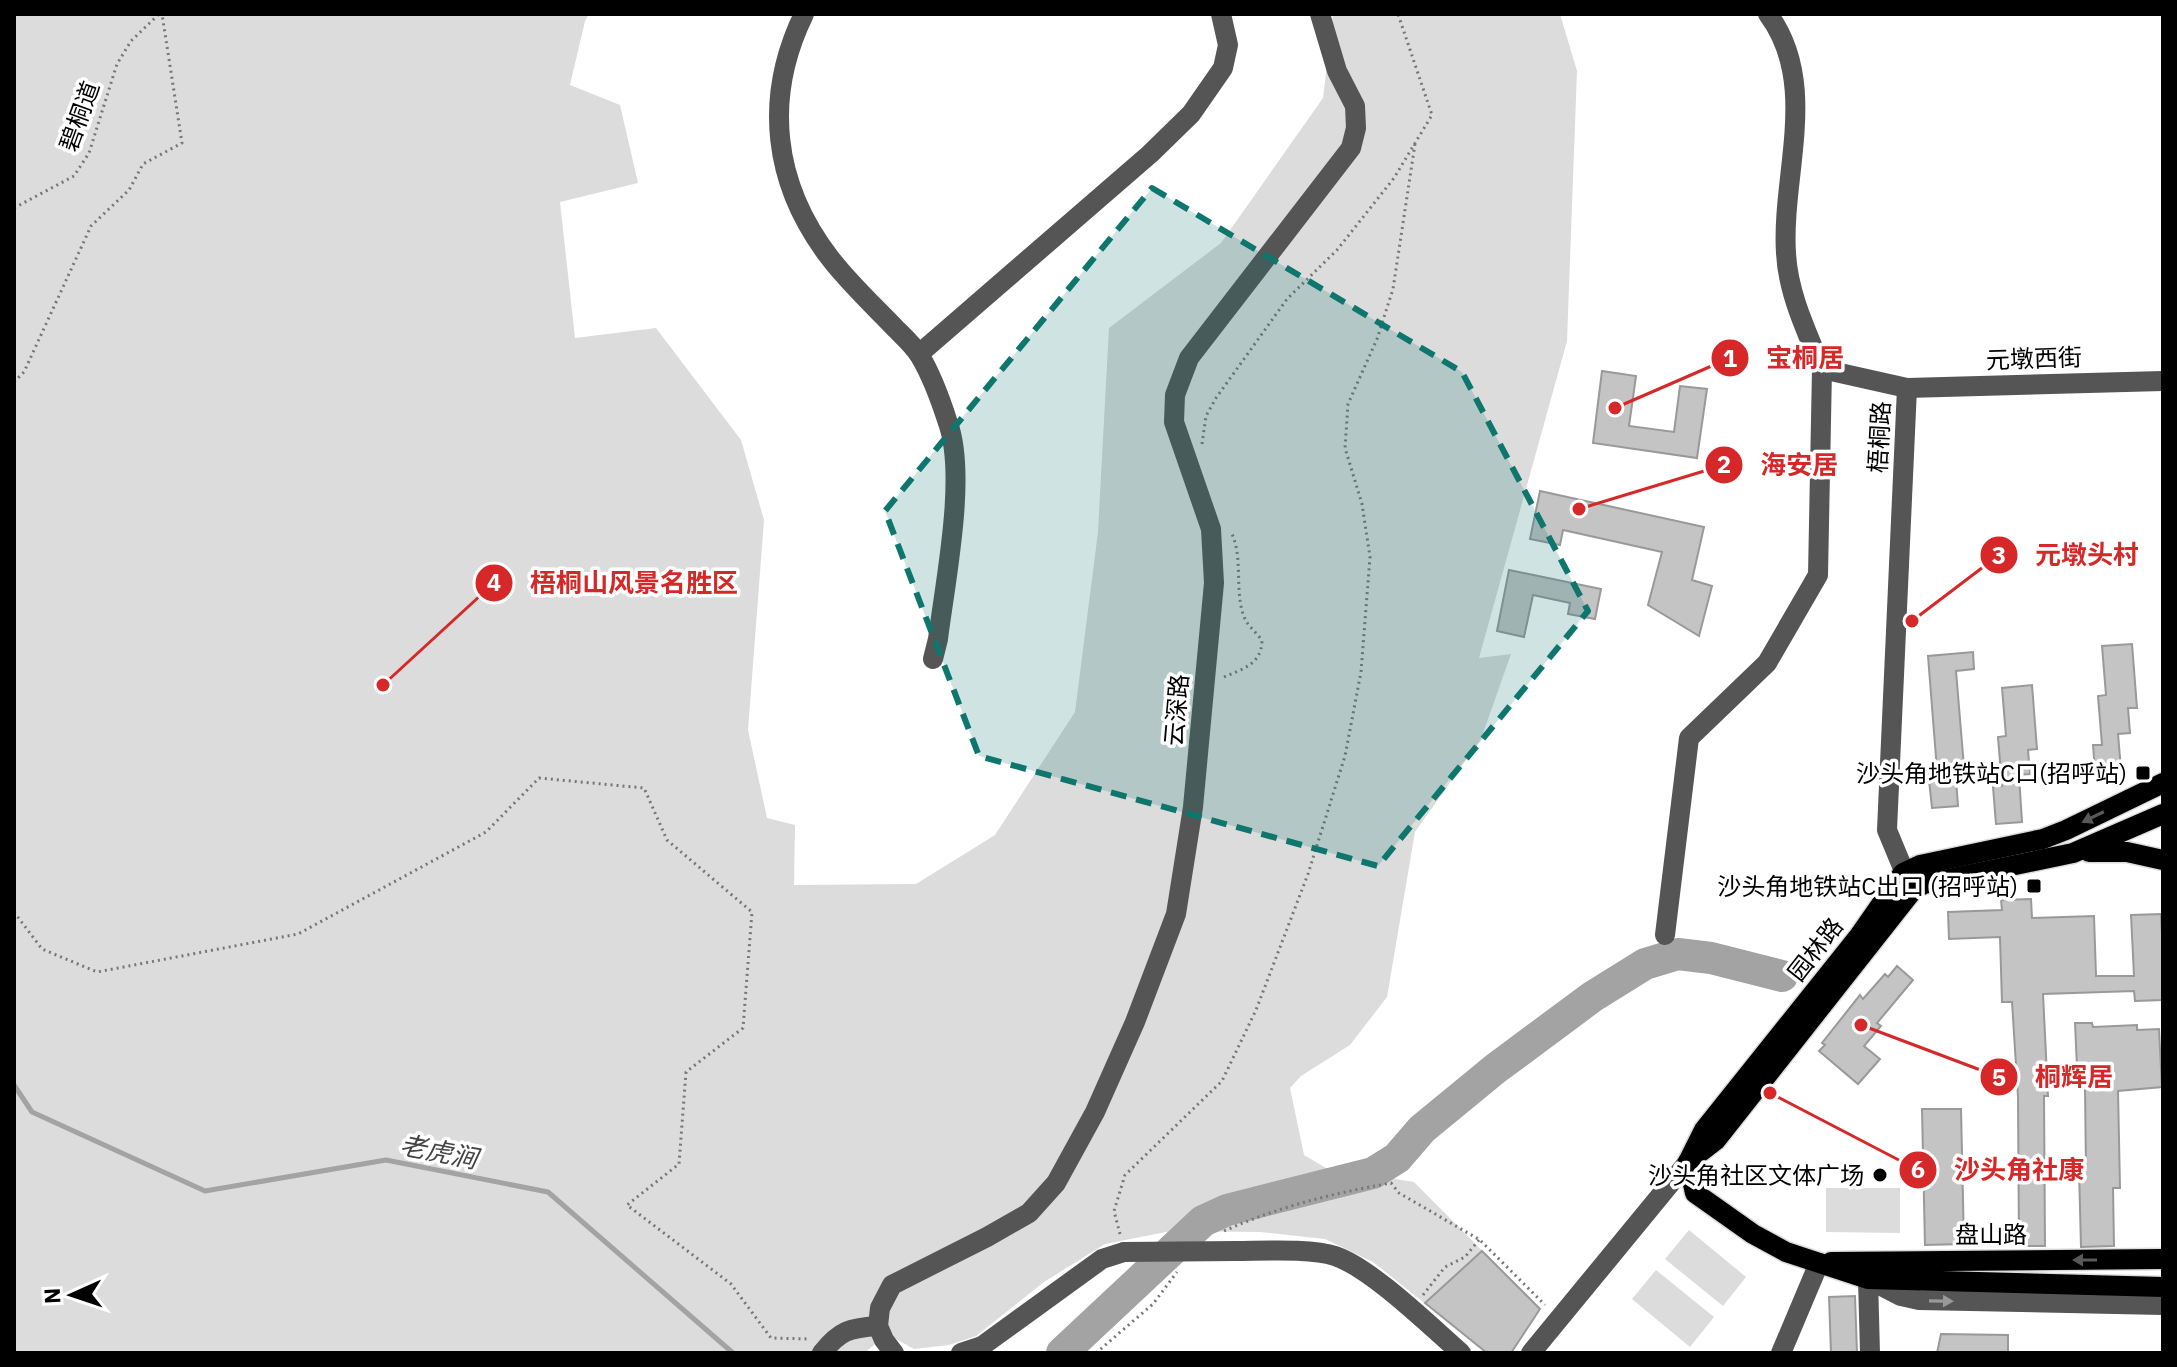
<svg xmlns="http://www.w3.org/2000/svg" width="2177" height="1367" viewBox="0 0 2177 1367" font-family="'IBM Plex Sans','Noto Sans SC',sans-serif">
<rect width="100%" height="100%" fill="#fff"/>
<!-- green -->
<g fill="#dcdcdc">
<path d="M 14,14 L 589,14 L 585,21 L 570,85 L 620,105 L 638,183 L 560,202 L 575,338 L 656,328 L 741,440 L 764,520 L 748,730 L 767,818 L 795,825 L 794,885 L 916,884 L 995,835 L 1075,712 L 1098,532 L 1109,328 L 1221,243 L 1323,98 L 1333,14 L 1560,14 L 1577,71 L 1567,341 L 1479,658 L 1511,654 L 1481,739 L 1415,832 L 1387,997 L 1350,1045 L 1301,1076 L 1290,1088 L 1304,1155 L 1326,1168 L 1414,1182 L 1540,1309 L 1511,1353 L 1487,1353 L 1373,1262 L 1325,1239 L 1260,1232 L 1171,1231 L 1105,1244 L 1044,1282 L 976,1336 L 949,1345 L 914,1349 L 894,1338 L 878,1342 L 864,1353 L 14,1353 Z"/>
<path d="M 1826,1188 L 1900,1188 L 1900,1233 L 1826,1232 Z"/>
<path d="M 1689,1230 L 1746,1277 L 1723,1306 L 1665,1259 Z"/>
<path d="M 1656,1270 L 1714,1317 L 1690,1347 L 1632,1299 Z"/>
</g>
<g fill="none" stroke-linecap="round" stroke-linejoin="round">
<!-- stream -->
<path stroke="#a3a3a3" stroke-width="5" d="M 14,1085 L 32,1112 L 205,1191 L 386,1160 L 548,1192 L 733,1353"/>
<!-- river -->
<path stroke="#a3a3a3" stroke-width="32" d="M 1062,1353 L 1203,1221 L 1227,1210 L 1373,1173 L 1397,1158 L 1422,1129 L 1495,1069 L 1592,997 L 1645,964 L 1678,954 L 1711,958 L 1782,976"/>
</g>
<!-- building -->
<g fill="#c4c4c4" stroke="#999" stroke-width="2">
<path d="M 1602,371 L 1636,376 L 1629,426 L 1674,432 L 1680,386 L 1707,389 L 1697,458 L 1593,443 Z"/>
<path d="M 1540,491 L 1704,527 L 1692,580 L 1712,586 L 1699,636 L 1648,605 L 1662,552 L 1563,530 L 1560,545 L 1530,539 Z"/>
<path d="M 1509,570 L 1601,589 L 1595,619 L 1568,614 L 1570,603 L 1533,595 L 1524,637 L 1497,631 Z"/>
<path d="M 2132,644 L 2137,708 L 2128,708 L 2130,733 L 2118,734 L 2122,781 L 2096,783 L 2093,745 L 2102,745 L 2098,696 L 2106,695 L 2102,646 Z"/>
<path d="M 1973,652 L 1974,669 L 1956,671 L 1965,779 L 1956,779 L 1958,806 L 1932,808 L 1928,771 L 1937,770 L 1928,656 Z"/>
<path d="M 2032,685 L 2037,749 L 2028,750 L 2030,774 L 2019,775 L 2022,822 L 1996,824 L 1993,787 L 2002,786 L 1998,737 L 2006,736 L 2002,688 Z"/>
<path d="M 2031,899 L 2032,918 L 2094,916 L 2096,976 L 2134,976 L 2131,915 L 2161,914 L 2163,956 L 2163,1000 L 2135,1001 L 2134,991 L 2043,994 L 2048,1096 L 2044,1096 L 2045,1246 L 2019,1246 L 2018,1097 L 2012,1002 L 2002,1002 L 2000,937 L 1949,939 L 1948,912 L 2002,910 L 2001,900 Z"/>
<path d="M 1897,966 L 1913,980 L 1877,1023 L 1881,1026 L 1864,1046 L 1880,1059 L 1858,1084 L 1819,1051 L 1825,1045 L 1822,1043 L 1860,995 L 1863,999 L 1885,974 L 1888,977 Z"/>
<path d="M 2075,1023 L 2092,1023 L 2093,1027 L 2137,1025 L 2137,1030 L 2159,1029 L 2162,1087 L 2118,1091 L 2120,1188 L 2113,1188 L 2114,1246 L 2081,1247 L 2079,1169 L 2086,1169 L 2085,1088 L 2078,1089 Z"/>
<path d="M 1922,1109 L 1961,1109 L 1964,1244 L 1925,1245 Z"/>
<path d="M 1482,1251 L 1540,1309 L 1511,1353 L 1487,1353 L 1425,1303 Z"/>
<path d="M 1855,1296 L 1857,1353 L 1831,1353 L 1829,1297 Z"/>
<path d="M 1941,1334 L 2008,1335 L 2008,1353 L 1937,1353 Z"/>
</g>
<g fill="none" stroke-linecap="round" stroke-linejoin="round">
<defs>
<g id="major">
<path d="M 2089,852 L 2127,852 L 2163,860"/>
<path d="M 1694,1157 L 1716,1140 L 1913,890 L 1924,884 L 2073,853 L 2163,814"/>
<path d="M 1688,1162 L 1704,1130 L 1859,936 L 1903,873 L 1920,865 L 2043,839 L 2066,830 L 2163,783"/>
<path d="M 1688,1162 L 1695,1193 L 1753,1234 L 1786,1252 L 1868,1279 L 2163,1287"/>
<path d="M 1831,1262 L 2163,1259"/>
</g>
</defs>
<!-- major casing -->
<use href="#major" stroke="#dbdbdb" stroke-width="23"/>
<!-- path -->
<g stroke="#777" stroke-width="3" stroke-dasharray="2 4" stroke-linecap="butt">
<path d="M 14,208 L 74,176 L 89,153 L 117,64 L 131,41 L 159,14"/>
<path d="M 14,382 L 24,372 L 91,226 L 129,190 L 143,164 L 182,143 L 162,14"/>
<path d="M 1202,444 L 1206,416 L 1216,398 L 1287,299 L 1337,250 L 1394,178 L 1432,115 L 1398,14"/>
<path d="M 1224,677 C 1242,669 1261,665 1262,641 C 1258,634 1250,628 1246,621 C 1233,595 1244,561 1232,534"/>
<path d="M 14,912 L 42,949 L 97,972 L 298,934 L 486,832 L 539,778 L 644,788 L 667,840 L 752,912 L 743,1028 L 686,1072 L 679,1164 L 627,1205 L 731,1284 L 771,1338 L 810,1339"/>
<path d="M 1224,1231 C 1281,1206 1330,1194 1391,1183 L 1399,1193 L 1480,1240 L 1545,1305"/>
<path d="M 1120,1234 L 1114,1211 L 1125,1175 L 1222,1081 L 1256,1010 L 1308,874 L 1345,756 L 1361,672 L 1370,557 L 1362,504 L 1345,448 L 1348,404 L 1377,339 L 1393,289 L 1415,144"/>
<path d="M 1423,1295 L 1445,1267 L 1465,1257 L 1479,1240"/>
<path d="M 1096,1353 L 1153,1304 L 1177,1272"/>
</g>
<!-- minor -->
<g stroke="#555" stroke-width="20">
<path d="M 804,14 C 763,98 773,184 830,258 C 849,283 874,306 896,329 C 904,337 914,346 920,356 C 932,376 941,401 948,423 C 967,476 945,582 938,639 L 933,659"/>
<path d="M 1768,14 C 1820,84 1781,175 1786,253 C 1788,294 1807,332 1822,369 L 1907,388 L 1887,830 L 1911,888"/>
<path d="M 919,354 L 1150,154 L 1191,114 L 1223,68 L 1228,45 L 1221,14"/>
<path d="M 1907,388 L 2163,381"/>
<path d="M 1665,935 L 1689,738 L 1767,663 L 1818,575 L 1822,369"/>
<path d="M 1236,1251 C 1261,1251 1312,1248 1335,1256 C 1371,1268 1430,1326 1461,1353"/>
<path d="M 1868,1279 L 1901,1296 L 1919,1300 L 2163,1305"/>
<path d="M 1868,1279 L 1870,1353"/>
<path d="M 822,1353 C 840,1330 850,1328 878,1326"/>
<path d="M 894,1353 L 884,1340 L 878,1326 L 880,1308 L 892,1285 L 987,1237 L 1029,1213 L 1056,1183 L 1095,1112 L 1135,1022 L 1176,914 L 1193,807 L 1214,583 L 1211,529 L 1174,422 L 1175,395 L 1189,358 L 1351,148 L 1356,128 L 1355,106 L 1337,71 L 1320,14"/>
<path d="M 961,1353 L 982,1346 L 1102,1259 L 1124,1252"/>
<path d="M 1531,1353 L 1688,1162"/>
<path d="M 1781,1353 L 1819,1263"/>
</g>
<!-- major -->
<use href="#major" stroke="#000" stroke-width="20"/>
<!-- minor-bridge -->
<path stroke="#555" stroke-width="20" d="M 1124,1252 L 1236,1251"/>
</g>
<!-- one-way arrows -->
<defs><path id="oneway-solid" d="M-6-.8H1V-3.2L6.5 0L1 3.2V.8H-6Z" transform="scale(2)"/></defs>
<g fill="#595959">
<use href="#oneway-solid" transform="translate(2093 817) rotate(154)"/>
<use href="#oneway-solid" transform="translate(2085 1260) rotate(180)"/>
</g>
<use fill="#999" href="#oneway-solid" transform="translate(1941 1301) rotate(1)"/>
<!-- marked area -->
<path fill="#0f766e" fill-opacity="0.2" stroke="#0f766e" stroke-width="6" stroke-dasharray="16 10" stroke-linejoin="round" d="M 1152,188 L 1462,372 L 1588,611 L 1378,866 L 979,756 L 885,511 Z"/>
<!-- markers -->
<g fill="#000" stroke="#fff" stroke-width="3">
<rect x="2135" y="765" width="16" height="16" rx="4"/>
<rect x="2026" y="878" width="16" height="16" rx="4"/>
<circle cx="1880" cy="1175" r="8"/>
</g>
<g text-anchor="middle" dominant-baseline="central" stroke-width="7" stroke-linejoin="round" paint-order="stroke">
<!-- street labels -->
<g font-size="24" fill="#000" stroke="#fff">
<text transform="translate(79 116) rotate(-70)">碧桐道</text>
<text transform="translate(2034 358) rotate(-2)">元墩西街</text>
<text transform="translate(1879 437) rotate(-87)">梧桐路</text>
<text transform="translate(1176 710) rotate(-85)">云深路</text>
<text transform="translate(1815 949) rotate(-52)">园林路</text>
<text x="1991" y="1234">盘山路</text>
</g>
<!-- poi labels -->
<g font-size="24" fill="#000" stroke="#fff" text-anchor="end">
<text x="2127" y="773">沙头角地铁站C口(招呼站)</text>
<text x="2018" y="886">沙头角地铁站C出口 (招呼站)</text>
<text x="1864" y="1175">沙头角社区文体广场</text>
</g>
<!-- water labels -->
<g font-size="26" font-style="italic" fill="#444" stroke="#fff">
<text transform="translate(439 1151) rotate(11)">老虎涧</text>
</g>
</g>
<!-- callouts -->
<path fill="none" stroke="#d62828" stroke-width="3" d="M1615 408L1730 358M1579 509L1724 465M1912 621L1999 555M383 685L494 583M1861 1025L1999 1077M1770 1093L1918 1170"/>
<g fill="#d62828" stroke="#fff" stroke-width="3">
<circle cx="1615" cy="408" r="8"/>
<circle cx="1579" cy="509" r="8"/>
<circle cx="1912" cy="621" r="8"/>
<circle cx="383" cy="685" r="8"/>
<circle cx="1861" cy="1025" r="8"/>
<circle cx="1770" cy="1093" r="8"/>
<circle cx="1730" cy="358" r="20"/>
<circle cx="1724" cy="465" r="20"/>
<circle cx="1999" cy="555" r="20"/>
<circle cx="494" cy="583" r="20"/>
<circle cx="1999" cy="1077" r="20"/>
<circle cx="1918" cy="1170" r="20"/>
</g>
<g font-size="24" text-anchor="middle" font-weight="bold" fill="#fff">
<text x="1730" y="367">1</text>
<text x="1724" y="473">2</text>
<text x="1999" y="564">3</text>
<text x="494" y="591">4</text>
<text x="1999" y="1086">5</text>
<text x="1918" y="1178">6</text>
</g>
<g font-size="26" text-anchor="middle" font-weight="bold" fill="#d62828" stroke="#fff" stroke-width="7" stroke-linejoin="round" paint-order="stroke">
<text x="1805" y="367">宝桐居</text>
<text x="1799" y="474">海安居</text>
<text x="2087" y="564">元墩头村</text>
<text x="634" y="592">梧桐山风景名胜区</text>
<text x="2074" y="1086">桐辉居</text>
<text x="2019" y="1179">沙头角社康</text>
</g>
<!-- border -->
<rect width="2177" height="1367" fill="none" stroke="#000000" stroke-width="32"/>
<!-- north arrow -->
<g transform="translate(72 1295) rotate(267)" stroke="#ffffff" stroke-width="6" paint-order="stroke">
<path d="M0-6L14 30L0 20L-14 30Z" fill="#000000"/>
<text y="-12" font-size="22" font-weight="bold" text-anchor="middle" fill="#000000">N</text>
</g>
</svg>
